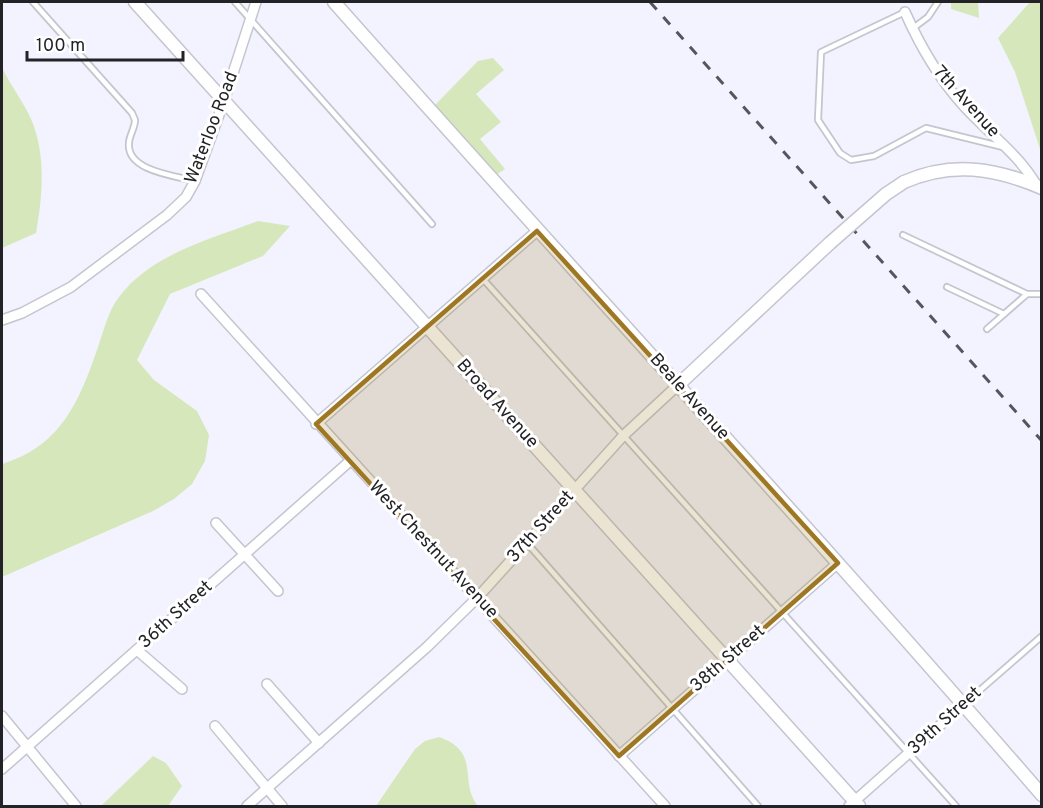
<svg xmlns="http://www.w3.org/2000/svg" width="1043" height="808" viewBox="0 0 1043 808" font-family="Overpass,sans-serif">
<rect width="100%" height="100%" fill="#f2f3fe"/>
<!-- green -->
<g fill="#d6e8bb">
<path d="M 951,2 L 978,2 L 979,18 L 951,9 Z"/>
<path d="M 1030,2 L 1041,2 L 1041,152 L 1015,72 L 998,38 Z"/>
<path d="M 493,58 L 504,70 L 476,94 L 501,122 L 480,139 L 505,169 L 496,175 L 435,105 L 478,61 Z"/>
<path d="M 2,67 C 10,85 23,101 31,119 C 46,153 43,196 36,233 L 2,248 Z"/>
<path d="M 258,221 L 290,226 L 263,256 L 170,294 L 137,360 L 154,380 L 197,411 L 209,435 L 205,461 L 192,484 L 174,499 L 153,511 L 2,577 L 2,464 C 61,446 79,402 98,347 C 104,330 108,311 119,297 C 151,254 211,239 258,221 Z"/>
<path d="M 439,737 C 482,752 458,781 478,806 L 376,806 L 415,749 L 425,741 Z"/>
<path d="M 153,756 L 166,763 L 182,786 L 168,806 L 101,806 Z"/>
</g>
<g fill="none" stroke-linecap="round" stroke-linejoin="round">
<defs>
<g id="lane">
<path d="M 33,2 L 132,113 L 135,120 C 135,128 129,136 129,143 C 126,171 176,176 195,181"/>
<path d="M 235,2 L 432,224"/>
<path d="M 905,12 L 821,52 L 818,120 L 840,153 L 851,160 L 874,156 L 926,128 L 1003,147"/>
<path d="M 912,29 L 928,17 L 938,2"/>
<path d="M 903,235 L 1027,294"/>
<path d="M 483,279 L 956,806"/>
<path d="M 947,287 L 1004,314"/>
<path d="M 987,329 L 1027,294 L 1042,294"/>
<path d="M 527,543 L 758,806"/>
<path d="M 964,704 L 1042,636"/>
</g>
<g id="street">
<path d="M 905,12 C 920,46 938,77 963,105 C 988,133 1018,153 1037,186"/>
<path d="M 201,294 L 665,806"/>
<path d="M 2,320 L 22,313 L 71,287 L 167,215 L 186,197 L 195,181 L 224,101 L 256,2"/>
<path d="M 316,424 L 537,231"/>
<path d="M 216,523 L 278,591"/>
<path d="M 137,650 L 182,689"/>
<path d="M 267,684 L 319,743"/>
<path d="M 2,716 L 76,806"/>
<path d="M 215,726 L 282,806"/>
<path d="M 619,756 L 838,563"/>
<path d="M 2,769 L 350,461"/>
<path d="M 247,806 L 427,647 L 478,597 L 623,436 L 678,385"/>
<path d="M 849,806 L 963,705"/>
</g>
<g id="secondary">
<path d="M 135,2 L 859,806"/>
<path d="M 334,2 C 569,267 810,527 1042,795"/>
<path d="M 904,182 C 952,161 995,168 1042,188"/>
<path d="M 678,385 L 830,243"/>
</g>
</defs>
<!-- lane casing -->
<use href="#lane" stroke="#c4c5cf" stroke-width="8"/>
<!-- street casing -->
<use href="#street" stroke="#c4c5cf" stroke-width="12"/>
<!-- secondary casing -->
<use href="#secondary" stroke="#c4c5cf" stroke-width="15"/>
<!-- lane -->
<use href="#lane" stroke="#fff" stroke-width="4.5"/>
<!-- street -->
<use href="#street" stroke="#fff" stroke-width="9"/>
<!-- secondary -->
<use href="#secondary" stroke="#fff" stroke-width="12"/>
<!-- rail -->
<path stroke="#55555b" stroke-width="3" stroke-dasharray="10 10" stroke-linecap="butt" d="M 650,2 L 1042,441"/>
<defs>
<path id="secondary-bridge" d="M 830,243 L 886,194 L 904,182"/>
</defs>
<!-- secondary-bridge casing -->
<use href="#secondary-bridge" stroke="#c4c5cf" stroke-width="15" stroke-linecap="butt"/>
<!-- secondary-bridge -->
<use href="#secondary-bridge" stroke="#fff" stroke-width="12"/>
</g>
<!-- marked area -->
<path fill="#9d7724" fill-opacity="0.2" stroke="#9d7724" stroke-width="4.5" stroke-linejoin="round" d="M 537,231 L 838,563 L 619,756 L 316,424 Z"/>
<g text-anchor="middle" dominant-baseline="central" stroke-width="6" stroke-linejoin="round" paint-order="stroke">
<!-- street labels -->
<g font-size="18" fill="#232327" stroke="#fff">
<text transform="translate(966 102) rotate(48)">7th Avenue</text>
<text transform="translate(212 128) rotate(-69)">Waterloo Road</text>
<text transform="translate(689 397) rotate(48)">Beale Avenue</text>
<text transform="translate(497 404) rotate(48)">Broad Avenue</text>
<text transform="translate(541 527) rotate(-48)">37th Street</text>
<text transform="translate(433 550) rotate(47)">West Chestnut Avenue</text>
<text transform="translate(176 615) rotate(-42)">36th Street</text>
<text transform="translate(728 659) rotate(-41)">38th Street</text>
<text transform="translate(945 721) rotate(-42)">39th Street</text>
</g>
</g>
<!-- border -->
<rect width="1043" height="808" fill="none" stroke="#232327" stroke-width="6"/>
<!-- scale -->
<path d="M27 51v9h156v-9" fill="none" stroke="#232327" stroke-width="3"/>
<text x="36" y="51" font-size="18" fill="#232327" stroke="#ffffff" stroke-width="4.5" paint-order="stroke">100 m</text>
</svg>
